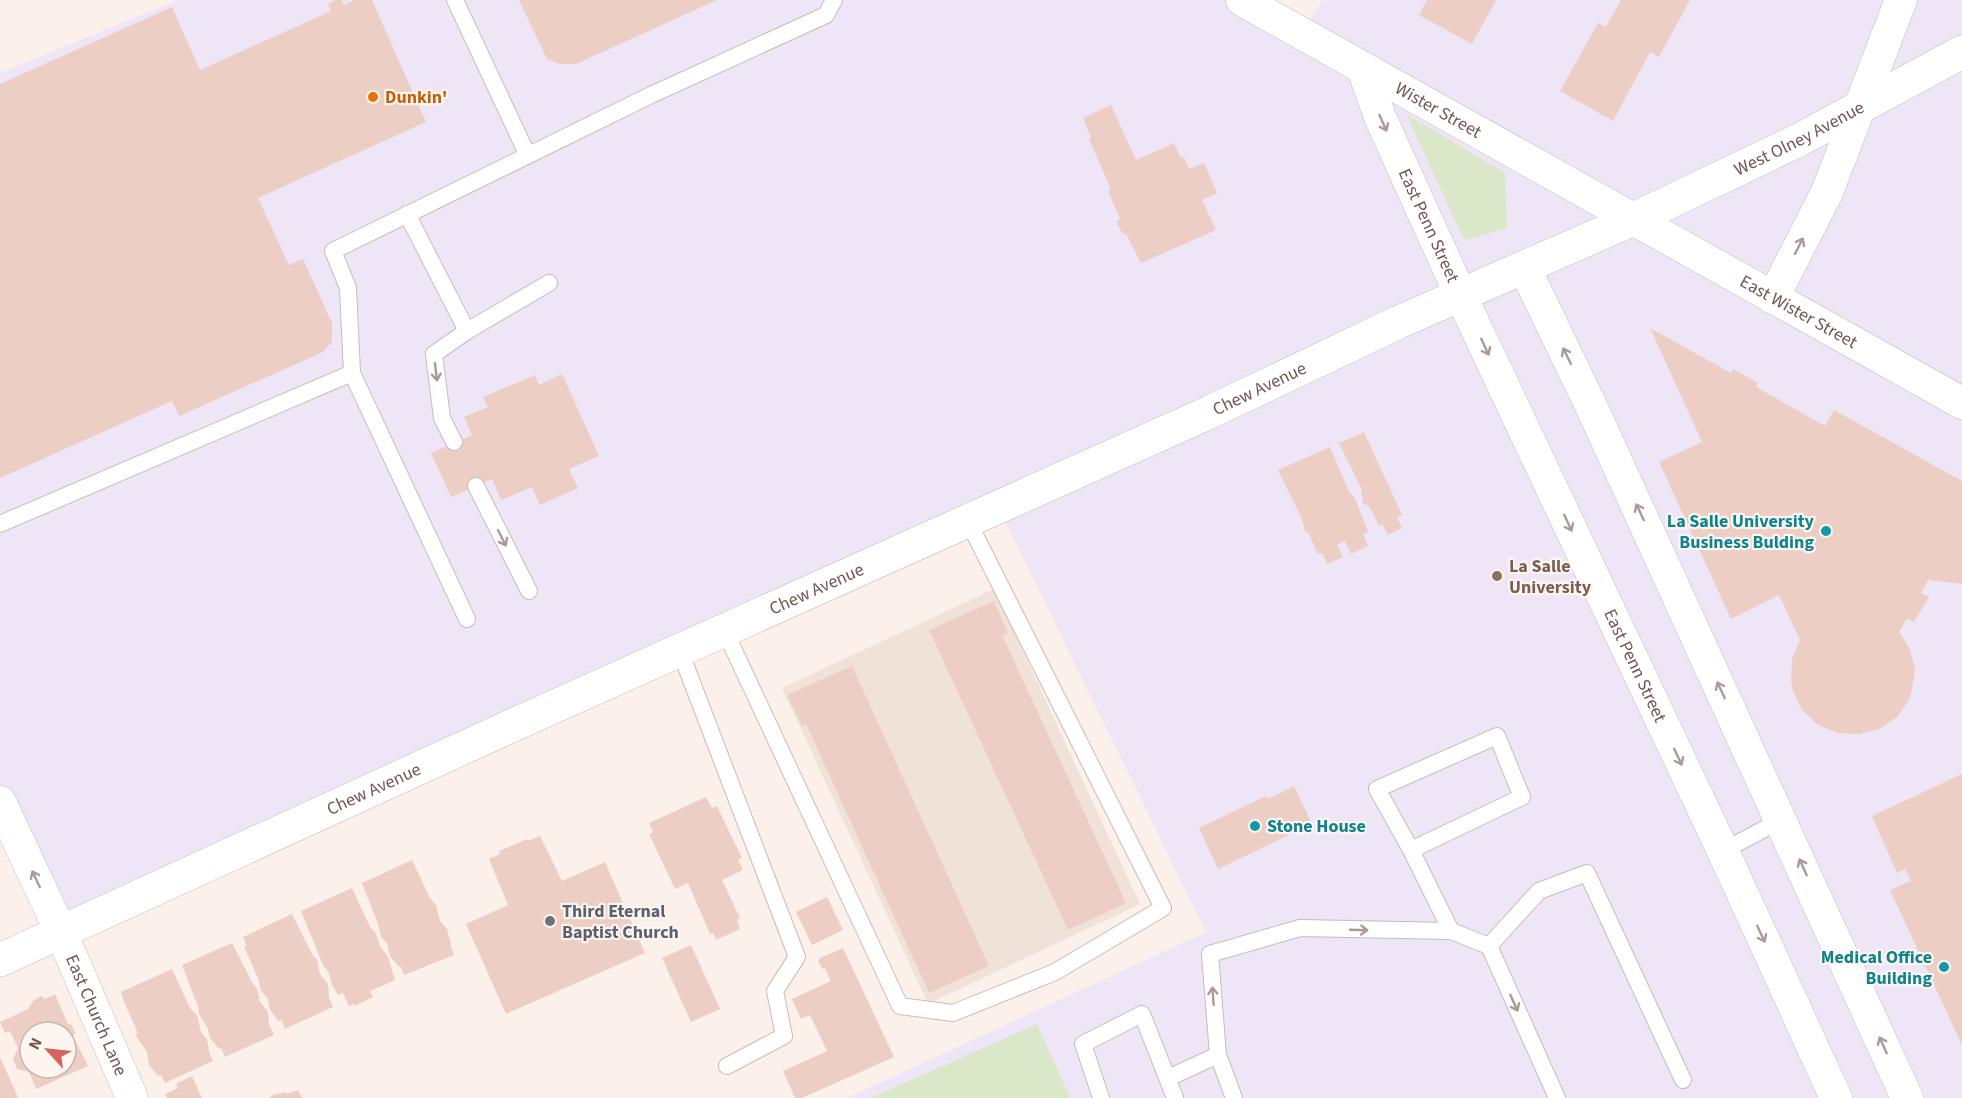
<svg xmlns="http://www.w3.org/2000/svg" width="1962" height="1098" viewBox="0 0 1962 1098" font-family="'Source Sans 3',sans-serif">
<rect width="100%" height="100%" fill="#fbf1ea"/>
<!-- residential -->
<path fill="#f1e2d9" d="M 994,589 L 1140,904 L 928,1004 L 782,688 Z"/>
<!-- education -->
<path fill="#eee6f7" d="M 178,0 L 1242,0 L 1302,34 L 1322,0 L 1962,0 L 1962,1098 L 847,1098 L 1206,932 L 998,507 L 61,932 L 0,798 L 0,73 Z"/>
<!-- green -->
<g fill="#dae7c9">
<path d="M 1406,114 L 1505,173 L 1507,228 L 1464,240 Z"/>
<path d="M 1037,1024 L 1070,1098 L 871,1098 Z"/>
</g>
<!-- building -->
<g fill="#edcec4" fill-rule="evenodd">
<path d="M 335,0 L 342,0 L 344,5 L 355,0 L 372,0 L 426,122 L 258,198 L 289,265 L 303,259 L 332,323 L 332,342 L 323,352 L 179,416 L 172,401 L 0,478 L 0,84 L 172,7 L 200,70 L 331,11 L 328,4 Z"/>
<path d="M 519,0 L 717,0 L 576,64 L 560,64 L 547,59 Z"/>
<path d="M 1427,0 L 1496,0 L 1472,44 L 1419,15 Z"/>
<path d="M 1621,0 L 1690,0 L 1659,57 L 1650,52 L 1613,121 L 1560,91 L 1598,23 L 1606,27 Z"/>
<path d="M 1111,105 L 1136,160 L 1174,143 L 1181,158 L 1184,157 L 1189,169 L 1204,163 L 1217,193 L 1202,200 L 1216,230 L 1141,263 L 1126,234 L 1122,233 L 1117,223 L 1120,219 L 1108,191 L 1111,190 L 1089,139 L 1091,137 L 1083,118 Z"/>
<path d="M 1650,328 L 1731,373 L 1733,369 L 1758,383 L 1756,387 L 1825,426 L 1834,410 L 1962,481 L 1962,584 L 1928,580 L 1921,593 L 1929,597 L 1914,622 L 1907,619 L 1899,632 L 1910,649 L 1915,670 L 1912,690 L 1909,700 L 1897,717 L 1879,729 L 1859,734 L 1838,733 L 1818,725 L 1802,710 L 1793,691 L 1791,681 L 1792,659 L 1800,640 L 1779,595 L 1731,619 L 1659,462 L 1702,442 Z"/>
<path d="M 562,374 L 599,456 L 569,469 L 578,488 L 540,505 L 532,487 L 501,500 L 492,479 L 451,497 L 431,453 L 472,435 L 464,417 L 488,407 L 483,397 L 535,375 L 539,385 Z"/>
<path d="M 1364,432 L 1402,515 L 1397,517 L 1402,528 L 1388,535 L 1382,524 L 1379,526 L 1370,507 L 1363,503 L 1361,488 L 1339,443 Z"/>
<path d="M 1330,447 L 1349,492 L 1355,498 L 1368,532 L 1363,534 L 1368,546 L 1351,554 L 1345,541 L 1337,545 L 1343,557 L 1327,564 L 1322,553 L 1318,554 L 1309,534 L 1305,531 L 1301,517 L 1278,470 Z"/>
<path d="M 994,601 L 1008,633 L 1002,635 L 1126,903 L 1068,930 L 929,630 Z"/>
<path d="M 852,666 L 989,966 L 929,993 L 806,724 L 802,726 L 787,695 Z"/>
<path d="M 1962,774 L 1962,1045 L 1890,890 L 1911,881 L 1905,869 L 1897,873 L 1872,816 Z"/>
<path d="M 1294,786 L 1312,824 L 1218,869 L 1199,828 L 1266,796 L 1268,799 Z"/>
<path d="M 706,797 L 712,808 L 717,806 L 742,858 L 738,860 L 743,870 L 722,880 L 740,918 L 737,920 L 740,929 L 716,940 L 713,933 L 710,934 L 688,883 L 675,889 L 649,834 L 653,832 L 649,823 Z"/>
<path d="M 540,836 L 562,881 L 605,862 L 645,953 L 506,1014 L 466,924 L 508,905 L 489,859 L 500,854 L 499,851 L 527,839 L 528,841 Z"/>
<path d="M 412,860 L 430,898 L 436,905 L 440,921 L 447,929 L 451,944 L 450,944 L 454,955 L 404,975 L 401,967 L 399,967 L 390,956 L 387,943 L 381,937 L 378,924 L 362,883 Z"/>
<path d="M 352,888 L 370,927 L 376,933 L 380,946 L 388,957 L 395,980 L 370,991 L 373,997 L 355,1006 L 354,1004 L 349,1006 L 343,993 L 338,995 L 332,985 L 329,973 L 323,965 L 301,911 Z"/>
<path d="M 827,897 L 843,930 L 812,945 L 796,912 Z"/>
<path d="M 292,914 L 312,954 L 317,960 L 320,974 L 328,984 L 329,998 L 333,1007 L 285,1029 L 281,1020 L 278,1021 L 270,1010 L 268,999 L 261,991 L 258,978 L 244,947 L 247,946 L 243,937 Z"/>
<path d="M 232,943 L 252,982 L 257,988 L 260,1002 L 268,1012 L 269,1024 L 274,1035 L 225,1057 L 221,1048 L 219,1049 L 210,1038 L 207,1027 L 199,1014 L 198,1007 L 182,965 Z"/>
<path d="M 691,945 L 720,1009 L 691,1022 L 662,958 Z"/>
<path d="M 843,948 L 894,1057 L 802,1098 L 795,1098 L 783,1071 L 827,1051 L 810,1015 L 801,1019 L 792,999 L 831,981 L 825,968 L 822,969 L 818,961 L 820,958 Z"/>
<path d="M 172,969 L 190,1008 L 197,1015 L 201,1032 L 207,1039 L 209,1052 L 213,1061 L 165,1083 L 161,1075 L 158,1076 L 149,1065 L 147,1052 L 136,1036 L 137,1031 L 124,1002 L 121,992 Z"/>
<path d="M 55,994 L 68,1024 L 72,1025 L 75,1033 L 73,1036 L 88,1066 L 36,1089 L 29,1072 L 17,1069 L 13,1059 L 18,1048 L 10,1031 L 5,1033 L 0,1022 L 28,1009 L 34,1000 L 41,996 L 45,999 ZM 30,1032 L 66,1032 L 66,1068 L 30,1068 Z"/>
<path d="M 0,1057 L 18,1097 L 15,1098 L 0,1098 Z"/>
<path d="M 192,1076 L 202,1098 L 167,1098 L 165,1094 L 178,1088 L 176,1084 Z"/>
<path d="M 298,1090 L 302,1098 L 269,1098 L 273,1095 L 286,1092 L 287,1094 Z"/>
</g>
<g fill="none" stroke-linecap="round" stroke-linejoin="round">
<defs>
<g id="service">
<path d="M 455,0 L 527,154"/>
<path d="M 407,214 L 467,331 L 549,283"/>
<path d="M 352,373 L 467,619"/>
<path d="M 454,442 L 442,418 L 434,354 L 467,331"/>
<path d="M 476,486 L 529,591"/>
<path d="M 0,524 L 352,373 L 348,288 L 333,251 L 651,95 L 826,15 L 834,0"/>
<path d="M 725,631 L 900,1006 L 953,1013 L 1055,972 L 1163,908 L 968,521"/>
<path d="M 680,651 L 797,957 L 775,991 L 784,1036 L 727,1066"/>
<path d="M 1411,850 L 1377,789 L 1497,736 L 1522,797 L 1411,850 L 1451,931"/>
<path d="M 1723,851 L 1781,820"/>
<path d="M 1489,946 L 1539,891 L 1587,873 L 1683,1080"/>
<path d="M 1218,1055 L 1210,954 L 1300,928 L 1451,931 L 1489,946 L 1557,1098"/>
<path d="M 1168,1078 L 1218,1055 L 1234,1098"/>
<path d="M 1101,1098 L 1083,1044 L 1142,1014 L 1175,1098"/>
</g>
<g id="minor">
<path id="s1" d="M 1242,0 L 1962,403"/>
<path id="s2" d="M 1363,69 L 1380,117 L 1460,294 L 1723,851 L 1836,1098"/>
<path d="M 1524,267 L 1592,408 L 1907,1098"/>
<path d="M 1773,298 L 1827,192 L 1901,0"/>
<path id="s3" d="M 0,802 L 61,932 L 132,1098"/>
</g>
<g id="tertiary">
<path id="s4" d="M 0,960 L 511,726 L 1210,412 L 1399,322 L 1634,219 L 1799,140 L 1962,52"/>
</g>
</defs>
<!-- service casing -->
<use href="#service" stroke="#cebab3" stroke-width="18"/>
<!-- minor casing -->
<use href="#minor" stroke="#cebab3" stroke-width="33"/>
<!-- tertiary casing -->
<use href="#tertiary" stroke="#cebab3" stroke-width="34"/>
<!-- service -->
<use href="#service" stroke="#fff" stroke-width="16"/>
<!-- minor -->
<use href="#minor" stroke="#fff" stroke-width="32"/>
<!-- tertiary -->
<use href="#tertiary" stroke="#fff" stroke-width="33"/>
</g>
<!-- one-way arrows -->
<defs><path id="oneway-shaft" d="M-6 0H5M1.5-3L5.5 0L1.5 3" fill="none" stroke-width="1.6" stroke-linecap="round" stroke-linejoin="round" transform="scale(1.5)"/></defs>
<g stroke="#ab9a95">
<use href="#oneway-shaft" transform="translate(1383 123) rotate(66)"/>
<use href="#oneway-shaft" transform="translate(1799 246) rotate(-63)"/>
<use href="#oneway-shaft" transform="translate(1485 347) rotate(65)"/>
<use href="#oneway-shaft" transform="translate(1567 356) rotate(-116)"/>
<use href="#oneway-shaft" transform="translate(436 372) rotate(83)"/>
<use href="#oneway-shaft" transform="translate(1640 512) rotate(-115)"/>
<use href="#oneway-shaft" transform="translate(1568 523) rotate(65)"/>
<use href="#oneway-shaft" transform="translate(502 538) rotate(63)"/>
<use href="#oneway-shaft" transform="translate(1721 690) rotate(-115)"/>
<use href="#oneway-shaft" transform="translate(1678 757) rotate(65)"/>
<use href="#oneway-shaft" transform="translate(1803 867) rotate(-114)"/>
<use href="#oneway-shaft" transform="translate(36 879) rotate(-115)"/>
<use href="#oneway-shaft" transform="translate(1359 930) rotate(2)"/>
<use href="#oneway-shaft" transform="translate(1761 934) rotate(65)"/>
<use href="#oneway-shaft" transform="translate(1213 996) rotate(-94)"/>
<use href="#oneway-shaft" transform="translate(1514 1003) rotate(66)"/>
<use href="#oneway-shaft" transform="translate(1883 1045) rotate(-114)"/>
</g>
<!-- markers -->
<circle fill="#e8710a" stroke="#fdf6f0" stroke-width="2" cx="373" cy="97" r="6"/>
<g fill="#0f9aa8" stroke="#fdf6f0" stroke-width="2">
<circle cx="1826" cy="531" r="6"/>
<circle cx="1255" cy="826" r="6"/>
<circle cx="1944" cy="967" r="6"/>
</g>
<circle fill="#8d6e63" stroke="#fdf6f0" stroke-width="2" cx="1497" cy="576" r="6"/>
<circle fill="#6b7280" stroke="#fdf6f0" stroke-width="2" cx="550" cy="921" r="6"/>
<g text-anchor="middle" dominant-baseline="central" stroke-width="4.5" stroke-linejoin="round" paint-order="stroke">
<!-- food labels -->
<g font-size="18" font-weight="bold" fill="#c56008" stroke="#fdf6f0" text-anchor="start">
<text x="385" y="97">Dunkin'</text>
</g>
<!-- street labels -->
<g font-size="18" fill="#73564f" stroke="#fdf6f0">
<text stroke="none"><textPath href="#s1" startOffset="225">Wister Street</textPath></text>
<text stroke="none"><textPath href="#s4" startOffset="1978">West Olney Avenue</textPath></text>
<text stroke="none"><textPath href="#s2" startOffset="170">East Penn Street</textPath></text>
<text stroke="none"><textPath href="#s1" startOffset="638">East Wister Street</textPath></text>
<text stroke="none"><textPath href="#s4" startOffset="1383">Chew Avenue</textPath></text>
<text stroke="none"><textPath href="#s4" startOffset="897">Chew Avenue</textPath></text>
<text stroke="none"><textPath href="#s2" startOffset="656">East Penn Street</textPath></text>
<text stroke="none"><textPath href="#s4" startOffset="411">Chew Avenue</textPath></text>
<text stroke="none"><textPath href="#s3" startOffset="234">East Church Lane</textPath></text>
</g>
<!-- culture labels -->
<g font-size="18" font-weight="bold" fill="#0d838f" stroke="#fdf6f0" text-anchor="end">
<text x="1814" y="521">La Salle University<tspan x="1814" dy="21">Business Bulding</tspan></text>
<text x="1267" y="826" text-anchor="start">Stone House</text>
<text x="1932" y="957">Medical Office<tspan x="1932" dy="21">Building</tspan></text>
</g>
<!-- education labels -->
<g font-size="18" font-weight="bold" fill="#785e54" stroke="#fdf6f0" text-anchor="start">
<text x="1509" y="566">La Salle<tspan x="1509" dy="21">University</tspan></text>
</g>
<!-- worship labels -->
<g font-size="18" font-weight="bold" fill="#5b616d" stroke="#fdf6f0" text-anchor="start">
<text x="562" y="911">Third Eternal<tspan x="562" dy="21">Baptist Church</tspan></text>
</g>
</g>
<!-- north arrow -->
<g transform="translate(48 1050) rotate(297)"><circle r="28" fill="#fdf6f0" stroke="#c6b6b0" stroke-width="1.5"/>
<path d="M0-4.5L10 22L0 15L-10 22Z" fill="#d8635c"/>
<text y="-9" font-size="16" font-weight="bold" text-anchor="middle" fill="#73564f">N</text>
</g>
</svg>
